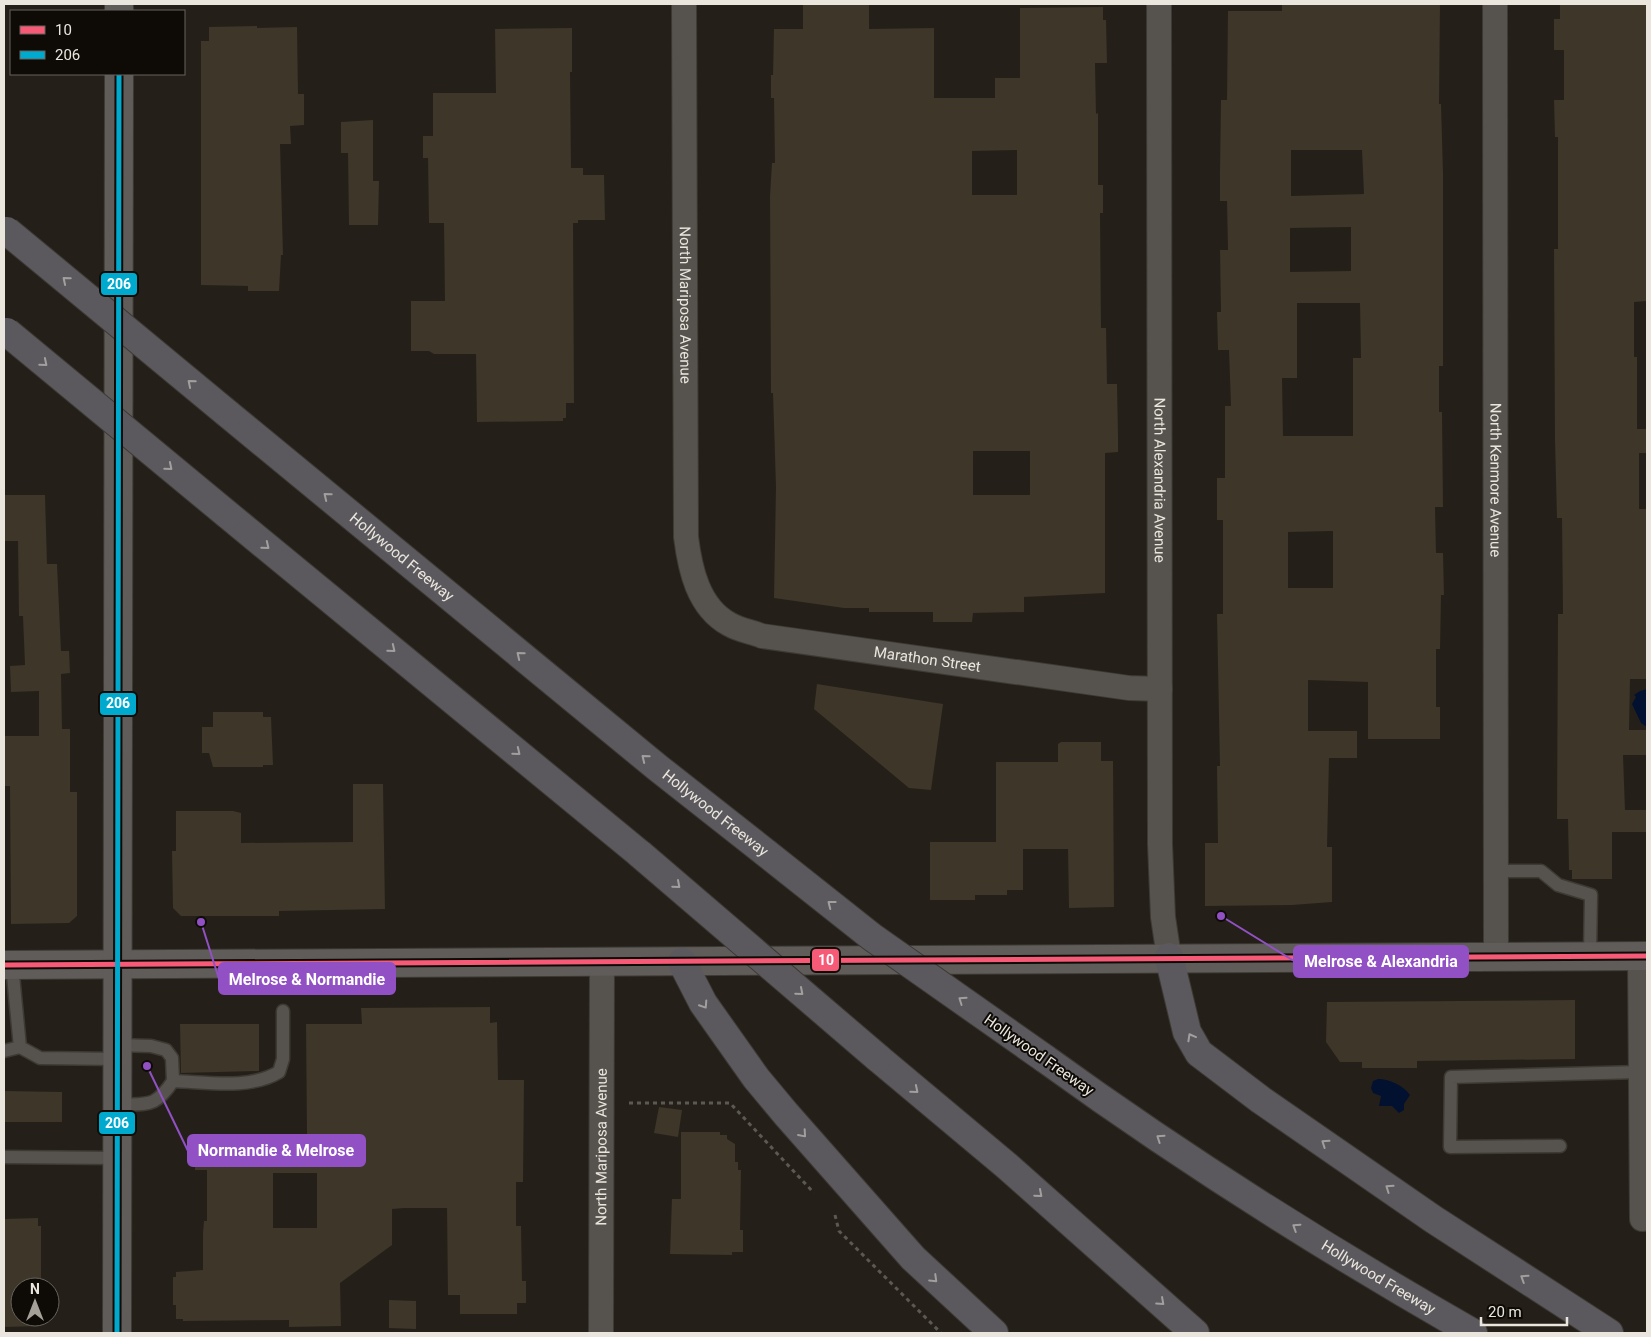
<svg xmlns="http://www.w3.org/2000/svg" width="1651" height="1337" viewBox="0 0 1651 1337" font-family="Roboto,sans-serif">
<rect width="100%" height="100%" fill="#242019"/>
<!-- water -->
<g fill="#031130">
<path d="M 1647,689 L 1647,727 L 1641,723 L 1632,704 L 1636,697 L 1634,695 L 1640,691 Z"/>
<path d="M 1378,1079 C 1390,1079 1404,1086 1410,1095 L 1404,1104 L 1404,1110 L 1399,1113 L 1392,1106 L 1379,1106 L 1381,1096 L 1373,1093 L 1371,1088 L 1373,1081 Z"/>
</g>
<!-- building -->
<g fill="#3d3629" fill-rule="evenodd">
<path d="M 803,4 L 869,4 L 869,29 L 934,28 L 934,98 L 995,98 L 995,78 L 1020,78 L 1020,8 L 1103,7 L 1103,20 L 1106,20 L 1107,63 L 1095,63 L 1096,114 L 1098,113 L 1098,185 L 1103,185 L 1103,213 L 1100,213 L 1101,328 L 1106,328 L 1107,384 L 1117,384 L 1118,435 L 1118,452 L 1105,453 L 1105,593 L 1024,597 L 1024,612 L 973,613 L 972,622 L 933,622 L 933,612 L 869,612 L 869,608 L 844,608 L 774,598 L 776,487 L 773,393 L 771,393 L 770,196 L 772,163 L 775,163 L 774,98 L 771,98 L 771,75 L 773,75 L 774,29 L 803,29 ZM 1017,150 L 1017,195 L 972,195 L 972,151 ZM 973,451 L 1030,451 L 1030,495 L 973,495 Z"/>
<path d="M 1286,4 L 1440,4 L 1439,104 L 1441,104 L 1443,173 L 1443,366 L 1439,366 L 1439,412 L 1442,412 L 1443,507 L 1435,507 L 1436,553 L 1443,553 L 1444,595 L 1441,595 L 1440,649 L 1436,649 L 1436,707 L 1440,707 L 1440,739 L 1368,739 L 1368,682 L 1308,680 L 1308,731 L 1357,731 L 1357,758 L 1329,758 L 1327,847 L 1332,847 L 1332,902 L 1292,905 L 1205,906 L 1205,843 L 1218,843 L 1217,766 L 1220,766 L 1217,614 L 1223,614 L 1223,520 L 1217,520 L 1217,478 L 1225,478 L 1225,406 L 1231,406 L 1229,350 L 1218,350 L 1217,312 L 1221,312 L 1220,250 L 1228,250 L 1227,201 L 1220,201 L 1220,170 L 1221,100 L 1227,100 L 1228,11 L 1282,11 L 1282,5 ZM 1291,150 L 1362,150 L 1364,194 L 1291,196 ZM 1351,227 L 1351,271 L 1290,272 L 1290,228 ZM 1297,303 L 1360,303 L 1361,358 L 1353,358 L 1353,436 L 1283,436 L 1282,378 L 1297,378 ZM 1333,531 L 1333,588 L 1288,588 L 1288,532 Z"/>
<path d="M 1560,4 L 1647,4 L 1647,301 L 1634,302 L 1634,357 L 1637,357 L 1637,429 L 1647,429 L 1647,453 L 1639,453 L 1639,509 L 1647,509 L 1647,679 L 1630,679 L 1629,730 L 1647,730 L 1647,755 L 1623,755 L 1625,810 L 1647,810 L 1647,832 L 1612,832 L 1612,879 L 1572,879 L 1572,870 L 1569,870 L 1568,819 L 1557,819 L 1558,614 L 1563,614 L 1562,518 L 1557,518 L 1555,440 L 1554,249 L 1558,249 L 1558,137 L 1555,137 L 1554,100 L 1564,100 L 1564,50 L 1554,50 L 1554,19 L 1560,19 Z"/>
<path d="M 257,26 L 257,28 L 297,27 L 298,94 L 304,94 L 304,125 L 290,126 L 291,144 L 280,144 L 283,255 L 281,255 L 279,291 L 248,291 L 248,286 L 201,285 L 201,41 L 209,41 L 209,27 Z"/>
<path d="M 572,28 L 572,72 L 570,72 L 571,168 L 583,168 L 583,175 L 604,175 L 605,220 L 578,220 L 578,223 L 573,223 L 574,403 L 566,403 L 566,418 L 563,418 L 563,421 L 477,422 L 476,354 L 434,354 L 429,351 L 411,351 L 411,301 L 445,301 L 444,223 L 429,223 L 428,158 L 423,158 L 423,136 L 433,136 L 433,93 L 496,93 L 495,29 Z"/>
<path d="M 373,120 L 373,181 L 379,181 L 378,225 L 349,225 L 348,153 L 341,153 L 341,122 Z"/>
<path d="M 4,495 L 45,495 L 47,564 L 57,564 L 61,651 L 69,651 L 70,673 L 61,674 L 62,729 L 70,729 L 70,792 L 77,792 L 77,916 L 69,923 L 11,924 L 10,786 L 4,786 L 4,736 L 39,736 L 39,691 L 11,692 L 10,666 L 25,665 L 23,616 L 19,616 L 18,541 L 4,541 Z"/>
<path d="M 817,684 L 943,704 L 931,790 L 909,788 L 814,709 Z"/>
<path d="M 213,712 L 263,712 L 263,717 L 271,717 L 273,765 L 263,765 L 263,767 L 213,767 L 209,753 L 202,753 L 202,727 L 213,727 Z"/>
<path d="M 1061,742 L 1101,742 L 1101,761 L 1113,761 L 1114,907 L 1069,908 L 1068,849 L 1023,849 L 1023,890 L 1007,890 L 1007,895 L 975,895 L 975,900 L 930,900 L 930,842 L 996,842 L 996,762 L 1058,762 L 1058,744 Z"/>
<path d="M 353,784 L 383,784 L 385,909 L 279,911 L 279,916 L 181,916 L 173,908 L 172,851 L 176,851 L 176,811 L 233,811 L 241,813 L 241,843 L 353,842 Z"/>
<path d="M 1575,1000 L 1575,1059 L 1417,1061 L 1417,1068 L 1362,1068 L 1362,1062 L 1340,1062 L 1326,1042 L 1327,1002 Z"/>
<path d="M 490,1007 L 490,1023 L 497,1022 L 498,1080 L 524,1080 L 523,1182 L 516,1182 L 516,1226 L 521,1226 L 522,1281 L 526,1281 L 526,1303 L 517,1303 L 517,1314 L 460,1314 L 460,1295 L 448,1295 L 447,1208 L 404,1208 L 392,1209 L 392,1245 L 340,1283 L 341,1326 L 289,1327 L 289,1320 L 183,1321 L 183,1319 L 176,1319 L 176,1305 L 173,1305 L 173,1277 L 176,1277 L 176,1272 L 203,1270 L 203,1233 L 204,1221 L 207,1221 L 207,1170 L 195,1170 L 195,1137 L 284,1137 L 284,1134 L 307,1134 L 306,1024 L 362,1024 L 361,1008 ZM 273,1173 L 317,1173 L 317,1228 L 273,1228 Z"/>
<path d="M 180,1024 L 259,1024 L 259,1071 L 181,1073 Z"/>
<path d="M 4,1091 L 62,1092 L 62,1122 L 4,1122 Z"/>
<path d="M 659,1107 L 682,1110 L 678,1137 L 654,1133 Z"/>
<path d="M 681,1132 L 720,1132 L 720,1135 L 727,1135 L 727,1139 L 735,1144 L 735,1162 L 738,1162 L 738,1170 L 741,1170 L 740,1230 L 743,1230 L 743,1252 L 732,1252 L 732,1255 L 670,1254 L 672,1199 L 681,1199 Z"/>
<path d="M 38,1218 L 38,1226 L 41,1226 L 41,1287 L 20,1287 L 20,1317 L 41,1317 L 41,1326 L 4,1327 L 4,1219 Z"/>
<path d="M 389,1300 L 416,1301 L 416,1329 L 389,1328 Z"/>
</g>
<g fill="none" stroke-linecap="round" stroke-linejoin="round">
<defs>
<g id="lane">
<path d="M 1496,871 L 1541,871 L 1558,885 L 1591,895 L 1590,955"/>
<path d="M 12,965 L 20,1047 L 40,1058 L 117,1059"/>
<path d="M 117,1045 L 151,1046 L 166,1050 L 172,1058 L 173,1081"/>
<path d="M 4,1051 L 20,1047"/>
<path d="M 117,1105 C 148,1103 154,1109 173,1081 C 207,1082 249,1090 279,1072 L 283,1059 L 283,1011"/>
<path d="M 1560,1146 L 1450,1147 L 1451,1077 L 1640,1072"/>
<path d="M 4,1157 L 117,1158"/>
</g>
<g id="street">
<path id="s1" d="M 684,4 L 686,537 C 690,569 698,607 729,624 C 739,630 752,632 762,636 L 1129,688 L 1160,689"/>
<path id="s2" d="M 1159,4 L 1160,844 L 1163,917 L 1169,957"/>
<path id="s3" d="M 1495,4 L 1496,955"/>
<path d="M 1640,956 L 1642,1219"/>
<path id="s4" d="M 601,1333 L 602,961"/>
</g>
<g id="secondary">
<path d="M 119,11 L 119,4"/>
<path d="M 4,965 L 1647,956"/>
<path d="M 117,1333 L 119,74"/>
</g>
<g id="highway">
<path id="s5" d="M 228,414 L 658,768 L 766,853"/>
<path d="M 228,515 L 640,854"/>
<path d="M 1169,957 L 1187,1032 L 1199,1053 L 1261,1100 L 1433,1219 L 1609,1333"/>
<path d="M 682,962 L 703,1003 L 756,1078 L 786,1114 L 913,1258 L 994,1333"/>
<path d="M 878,1058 L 1007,1166 L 1195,1333"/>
<path id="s6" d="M 1044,1058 C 1182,1158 1326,1249 1473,1333"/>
</g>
</defs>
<!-- lane casing -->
<use href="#lane" stroke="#3d3a34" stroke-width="15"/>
<!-- street casing -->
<use href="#street" stroke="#3d3a34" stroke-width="26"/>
<!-- secondary casing -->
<use href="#secondary" stroke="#3d3a34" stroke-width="30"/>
<!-- highway casing -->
<use href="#highway" stroke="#3d3a34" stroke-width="30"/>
<!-- path -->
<g stroke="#5c5954" stroke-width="3" stroke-dasharray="4 4" stroke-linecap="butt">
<path d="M 629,1103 L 730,1103 L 814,1193"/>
<path d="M 835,1215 L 839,1231 L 941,1333"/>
</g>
<!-- lane -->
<use href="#lane" stroke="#56534e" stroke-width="12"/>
<!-- street -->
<use href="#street" stroke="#56534e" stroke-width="24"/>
<!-- secondary -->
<use href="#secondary" stroke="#5f5c5a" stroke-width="28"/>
<!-- highway -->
<use href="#highway" stroke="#5b595d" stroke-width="28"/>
<defs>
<g id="highway-bridge">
<path d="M 7,231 L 228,414"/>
<path d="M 7,332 L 228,515"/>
<path d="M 766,853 L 872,937 L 1044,1058"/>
<path d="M 640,854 L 878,1058"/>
</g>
</defs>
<!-- highway-bridge casing -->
<use href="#highway-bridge" stroke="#3d3a34" stroke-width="30" stroke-linecap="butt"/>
<!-- highway-bridge -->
<use href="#highway-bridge" stroke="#5b595d" stroke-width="28"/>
<defs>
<path id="bus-1" d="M 4,965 L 1647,956"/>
<path id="bus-2" d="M 117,1333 L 119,74"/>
</defs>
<!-- bus-1 casing -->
<use href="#bus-1" stroke="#0e0b07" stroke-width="9"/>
<!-- bus-2 casing -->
<use href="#bus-2" stroke="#0e0b07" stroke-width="9"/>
<!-- bus-1 -->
<use href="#bus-1" stroke="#f75a77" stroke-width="5"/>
<!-- bus-2 -->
<use href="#bus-2" stroke="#00a9ce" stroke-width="5"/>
</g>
<!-- one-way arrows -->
<defs><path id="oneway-chevron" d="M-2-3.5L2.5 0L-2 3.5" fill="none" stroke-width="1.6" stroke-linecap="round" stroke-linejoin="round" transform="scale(1.25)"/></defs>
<g stroke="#a2a09e">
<use href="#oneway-chevron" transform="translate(66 280) rotate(-140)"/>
<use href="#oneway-chevron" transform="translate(44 363) rotate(40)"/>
<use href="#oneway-chevron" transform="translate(191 383) rotate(-140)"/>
<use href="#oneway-chevron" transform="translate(169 467) rotate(40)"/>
<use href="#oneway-chevron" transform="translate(327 496) rotate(-141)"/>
<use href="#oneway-chevron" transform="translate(266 546) rotate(39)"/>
<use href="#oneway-chevron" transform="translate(392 649) rotate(39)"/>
<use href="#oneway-chevron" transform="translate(520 655) rotate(-141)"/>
<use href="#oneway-chevron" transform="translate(517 752) rotate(39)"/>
<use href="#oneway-chevron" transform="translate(645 758) rotate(-141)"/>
<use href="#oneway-chevron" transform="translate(677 885) rotate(41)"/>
<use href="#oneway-chevron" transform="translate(831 904) rotate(-142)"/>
<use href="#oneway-chevron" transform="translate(800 992) rotate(41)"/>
<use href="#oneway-chevron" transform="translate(962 1000) rotate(-145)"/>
<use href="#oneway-chevron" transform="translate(704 1005) rotate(57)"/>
<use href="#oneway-chevron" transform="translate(1191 1037) rotate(-119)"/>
<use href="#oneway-chevron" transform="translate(915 1090) rotate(40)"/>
<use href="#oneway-chevron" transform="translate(803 1134) rotate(49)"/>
<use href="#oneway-chevron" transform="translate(1160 1138) rotate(-146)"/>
<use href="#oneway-chevron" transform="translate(1325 1143) rotate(-146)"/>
<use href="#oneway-chevron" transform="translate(1389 1188) rotate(-145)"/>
<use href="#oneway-chevron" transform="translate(1039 1194) rotate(41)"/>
<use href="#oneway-chevron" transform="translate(1296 1227) rotate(-147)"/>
<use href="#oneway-chevron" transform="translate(1524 1278) rotate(-147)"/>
<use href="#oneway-chevron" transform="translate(934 1279) rotate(44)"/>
<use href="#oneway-chevron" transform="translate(1161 1302) rotate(42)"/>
</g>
<g text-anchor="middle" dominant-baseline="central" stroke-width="4" stroke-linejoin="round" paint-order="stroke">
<!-- street labels -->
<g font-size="15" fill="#eae6de" stroke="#0e0b07">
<text stroke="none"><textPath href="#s1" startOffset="301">North Mariposa Avenue</textPath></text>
<text stroke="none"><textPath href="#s3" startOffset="476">North Kenmore Avenue</textPath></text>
<text stroke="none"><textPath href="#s2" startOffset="476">North Alexandria Avenue</textPath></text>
<text stroke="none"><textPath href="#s5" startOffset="225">Hollywood Freeway</textPath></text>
<text stroke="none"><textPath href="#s1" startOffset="836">Marathon Street</textPath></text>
<text stroke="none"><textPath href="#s5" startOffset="630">Hollywood Freeway</textPath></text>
<text transform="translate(1039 1055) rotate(35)">Hollywood Freeway</text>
<text stroke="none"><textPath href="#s4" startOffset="186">North Mariposa Avenue</textPath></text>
<text stroke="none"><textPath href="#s6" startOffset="400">Hollywood Freeway</textPath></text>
</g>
</g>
<!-- callouts -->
<path fill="none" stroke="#9151c5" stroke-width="2" d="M1221 916L1294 961M201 922L219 979M147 1066L188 1151"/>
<g fill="#9151c5" stroke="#0e0b07" stroke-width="2">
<circle cx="1221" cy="916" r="5"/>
<circle cx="201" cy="922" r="5"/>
<circle cx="147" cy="1066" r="5"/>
</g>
<g fill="#9151c5" stroke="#9151c5" stroke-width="2">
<rect x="1294" y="946" width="174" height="31" rx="5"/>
<rect x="219" y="963" width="176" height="31" rx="5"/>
<rect x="188" y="1135" width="177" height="31" rx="5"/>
</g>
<g font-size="16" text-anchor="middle" font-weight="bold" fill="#fff">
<text x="1381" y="967">Melrose &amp; Alexandria</text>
<text x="307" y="985">Melrose &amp; Normandie</text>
<text x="276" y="1156">Normandie &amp; Melrose</text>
</g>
<g stroke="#0e0b07" stroke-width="2">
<rect x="100" y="272" width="38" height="24" rx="5" fill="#00a9ce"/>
<rect x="99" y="692" width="38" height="24" rx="5" fill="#00a9ce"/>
<rect x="811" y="948" width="29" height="24" rx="5" fill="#f75a77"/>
<rect x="98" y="1111" width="38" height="24" rx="5" fill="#00a9ce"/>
</g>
<g font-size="14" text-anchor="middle" font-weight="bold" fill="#fff">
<text x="119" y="289">206</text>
<text x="118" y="708">206</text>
<text x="826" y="965">10</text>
<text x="117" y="1128">206</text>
</g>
<!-- border -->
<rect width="1651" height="1337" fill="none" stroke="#eae6de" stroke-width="10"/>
<!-- legend -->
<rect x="10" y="10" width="175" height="65" fill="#0e0b07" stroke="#66635d"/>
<rect x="20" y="26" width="25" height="8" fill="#f75a77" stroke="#66635d"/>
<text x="55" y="35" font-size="15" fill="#eae6de">10</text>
<rect x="20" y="51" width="25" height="8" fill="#00a9ce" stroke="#66635d"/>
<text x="55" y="60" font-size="15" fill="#eae6de">206</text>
<!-- north arrow -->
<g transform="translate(35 1302)"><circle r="24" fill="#0e0b07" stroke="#66635d"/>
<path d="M0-4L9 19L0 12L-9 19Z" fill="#a5a199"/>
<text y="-8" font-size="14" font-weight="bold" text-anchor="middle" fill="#eae6de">N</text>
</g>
<!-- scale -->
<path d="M1481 1317v8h86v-8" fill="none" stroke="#eae6de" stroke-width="2.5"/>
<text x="1488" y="1317" font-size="15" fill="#eae6de" stroke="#0e0b07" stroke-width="4" paint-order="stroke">20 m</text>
</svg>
